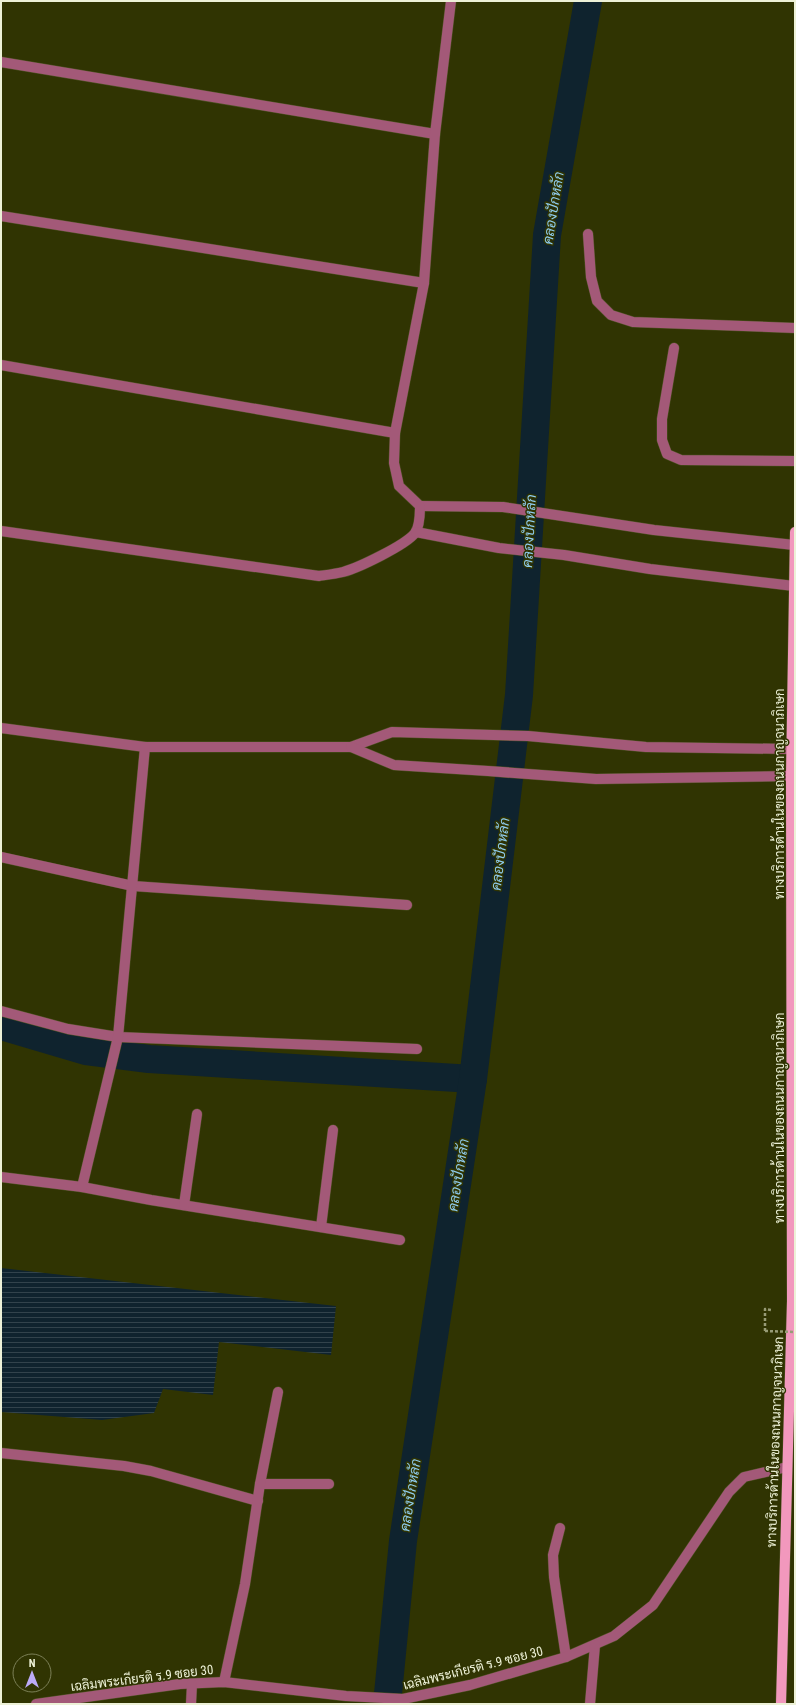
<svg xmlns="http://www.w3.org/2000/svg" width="796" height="1705" viewBox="0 0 796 1705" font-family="'Roboto Condensed',Sarabun,sans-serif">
<defs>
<pattern id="water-rules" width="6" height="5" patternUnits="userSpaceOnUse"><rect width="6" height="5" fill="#0f232e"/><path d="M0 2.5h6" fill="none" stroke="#32434c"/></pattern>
</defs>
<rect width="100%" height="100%" fill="#303402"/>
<!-- water -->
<path fill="url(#water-rules)" d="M 1,1268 L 336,1306 L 331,1355 L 219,1342 L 213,1395 L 163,1389 L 154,1413 L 102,1420 L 1,1412 Z"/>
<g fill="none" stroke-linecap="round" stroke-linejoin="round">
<!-- canal -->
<g stroke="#0f232e" stroke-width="28">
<path d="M 1,1026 L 86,1051 L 149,1059 L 473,1079"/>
<path d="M 387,1704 L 403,1541 L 473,1079 L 519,695 L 547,235 L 588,1"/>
</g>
<defs>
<g id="minor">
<path d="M 1,62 L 435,134"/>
<path d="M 1,216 L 424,283"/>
<path d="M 588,234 L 591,277 L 597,301 L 611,315 L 633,322 L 795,328"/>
<path d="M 674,348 L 662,419 L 662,440 L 667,454 L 681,460 L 795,461"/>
<path d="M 1,365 L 395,433"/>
<path d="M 420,506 L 503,507 L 654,530 L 794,545"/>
<path d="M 1,531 L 319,576 C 326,575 335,574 343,572 C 358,568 406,545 415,533 C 420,526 420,513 420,506 L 399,486 L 394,463 L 395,433 L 424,283 L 435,134 L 451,1"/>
<path d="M 416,532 L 499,548 L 564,555 L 650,569 L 794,586"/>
<path d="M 1,728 L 145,747 L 351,747 L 392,732 L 528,736 L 646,747 L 791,749"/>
<path d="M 351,747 L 394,765 L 488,771 L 596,779 L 791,776"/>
<path d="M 1,857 L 133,886 L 407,905"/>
<path d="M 1,1011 L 68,1029 L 118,1037 L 417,1049"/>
<path d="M 1,1177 L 82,1187 L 151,1200 L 400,1240"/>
<path d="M 82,1187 L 118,1037 L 145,747"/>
<path d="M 184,1205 L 197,1114"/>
<path d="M 321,1227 L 333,1130"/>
<path d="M 1,1453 L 124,1466 L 151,1471 L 258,1501"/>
<path d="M 260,1484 L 329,1484"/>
<path d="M 560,1528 L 553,1555 L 554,1577 L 566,1657"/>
<path d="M 224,1682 L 245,1584 L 260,1484 L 278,1392"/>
<path d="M 36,1704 L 180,1684 L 224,1682 L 346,1696 L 403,1699 L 470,1685 L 566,1657 L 614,1636 L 653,1605 L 729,1492 L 744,1477 L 787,1467"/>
<path d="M 191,1704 L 192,1684"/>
<path d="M 590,1704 L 595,1645"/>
</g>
<path id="major" d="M 781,1704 L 792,1301 L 791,776 L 795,532"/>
</defs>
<!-- minor casing -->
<use href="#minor" stroke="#4e5224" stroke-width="11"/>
<!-- major casing -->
<use href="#major" stroke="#4e5224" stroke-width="11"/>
<!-- path -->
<path stroke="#979b76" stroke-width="2.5" stroke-dasharray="3 2" stroke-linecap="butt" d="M 765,1331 L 765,1309 L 771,1310"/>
<!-- minor -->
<use href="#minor" stroke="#a35978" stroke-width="10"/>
<!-- major -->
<use href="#major" stroke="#f298bd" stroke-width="10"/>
<!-- path-bridge -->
<path stroke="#979b76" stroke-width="2.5" stroke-dasharray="3 2" stroke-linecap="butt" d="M 765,1331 L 795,1332"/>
</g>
<g text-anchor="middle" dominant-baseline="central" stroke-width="3" stroke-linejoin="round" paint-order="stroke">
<!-- street labels -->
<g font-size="13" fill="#edf1d7" stroke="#303402">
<text transform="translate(779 794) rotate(-90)">ทางบริการด้านในของถนนกาญจนาภิเษก</text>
<text transform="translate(779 1118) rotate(-90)">ทางบริการด้านในของถนนกาญจนาภิเษก</text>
<text transform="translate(775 1442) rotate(-88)">ทางบริการด้านในของถนนกาญจนาภิเษก</text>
<text transform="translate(473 1668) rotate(-14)">เฉลิมพระเกียรติ ร.9 ซอย 30</text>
<text transform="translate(142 1678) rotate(-7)">เฉลิมพระเกียรติ ร.9 ซอย 30</text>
</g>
<!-- water labels -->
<g font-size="14" font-style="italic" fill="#8fccef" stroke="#303402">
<text transform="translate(553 208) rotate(-81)">คลองปักหลัก</text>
<text transform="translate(529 531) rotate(-87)">คลองปักหลัก</text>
<text transform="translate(500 854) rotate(-83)">คลองปักหลัก</text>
<text transform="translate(458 1175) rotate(-81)">คลองปักหลัก</text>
<text transform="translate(410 1495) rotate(-81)">คลองปักหลัก</text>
</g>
</g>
<!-- border -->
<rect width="796" height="1705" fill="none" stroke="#edf1d7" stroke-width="4"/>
<!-- north arrow -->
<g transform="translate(32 1673)"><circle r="19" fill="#303402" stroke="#7c8057"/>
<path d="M0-3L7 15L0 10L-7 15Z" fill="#bbaaf6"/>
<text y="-6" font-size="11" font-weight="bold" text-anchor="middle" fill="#edf1d7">N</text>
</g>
</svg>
